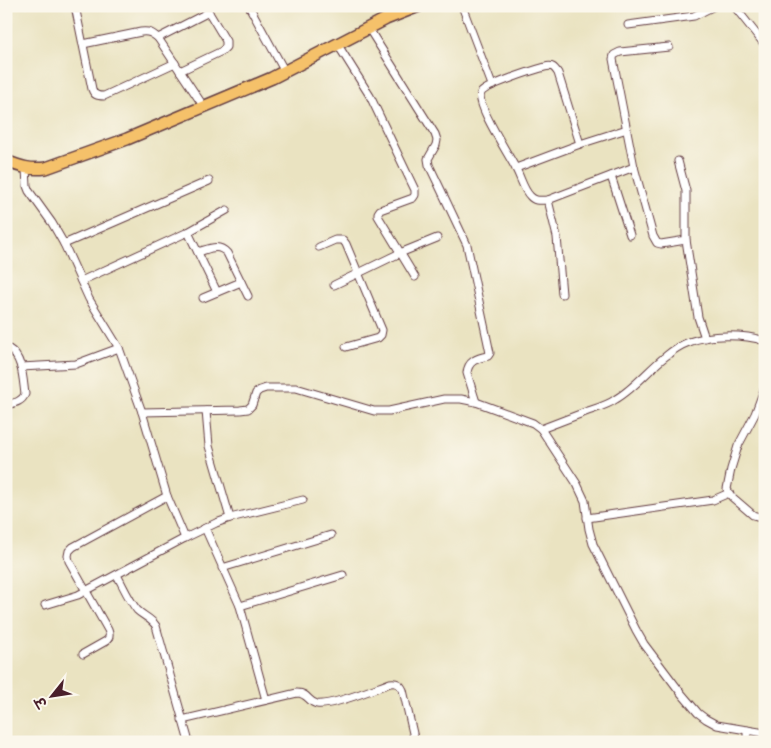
<svg xmlns="http://www.w3.org/2000/svg" width="771" height="748" viewBox="0 0 771 748" font-family="'Gochi Hand','Playpen Sans Deva',sans-serif">
<rect width="100%" height="100%" fill="#fbf7ec"/>
<filter id="ink" filterUnits="userSpaceOnUse"><feTurbulence type="fractalNoise" baseFrequency=".02" numOctaves="2"/><feDisplacementMap in="SourceGraphic" scale="10" xChannelSelector="R" yChannelSelector="G"/><feConvolveMatrix kernelMatrix="1 2 1 2 8 2 1 2 1" color-interpolation-filters="sRGB"/></filter>
<filter id="wash" filterUnits="userSpaceOnUse"><feTurbulence type="fractalNoise" baseFrequency=".0096" numOctaves="4" result="noise"/><feDisplacementMap in="SourceGraphic" scale="20" xChannelSelector="R" yChannelSelector="G"/><feGaussianBlur stdDeviation="1.12" result="paint"/><feColorMatrix in="noise" values="0 0 0 0 0 0 0 0 0 0 0 0 0 0 0 0 0 1.4 0 .05"/><feComposite in="paint" operator="in"/></filter>
<g filter="url(#wash)">
<rect width="100%" height="100%" fill="#eae3c1"/>
</g>
<g filter="url(#ink)">
<g fill="none" stroke-linecap="round" stroke-linejoin="round">
<defs>
<g id="minor">
<path d="M 75,6 L 92,89 C 94,95 97,96 104,96 L 175,63"/>
<path d="M 249,6 L 285,72"/>
<path d="M 462,6 L 492,85"/>
<path d="M 734,6 L 765,45"/>
<path d="M 628,25 L 694,16 L 714,6"/>
<path d="M 369,29 L 435,134 L 437,140 L 436,145 L 428,159 L 429,165 L 441,190 L 467,245 L 490,353 L 488,356 C 477,358 468,361 467,373 L 476,402"/>
<path d="M 158,38 L 209,12"/>
<path d="M 83,44 L 141,32 C 149,31 152,33 158,38 L 204,107"/>
<path d="M 338,45 L 370,96 L 415,190 L 415,195 L 413,198 L 380,210 L 378,213 L 378,216 L 415,277"/>
<path d="M 669,47 L 620,52 L 614,55 L 613,59 L 634,167 L 653,236 L 657,243 L 661,244 L 686,240"/>
<path d="M 180,71 L 222,51 L 226,47 L 226,41 L 205,6"/>
<path d="M 580,144 L 558,73 C 554,67 552,65 545,67 C 534,70 484,86 481,93 C 475,104 510,156 516,169 C 521,178 523,189 530,196 C 535,202 541,200 548,200 L 634,167"/>
<path d="M 678,161 L 686,191 L 686,240 L 698,317 L 705,338"/>
<path d="M 516,168 L 580,144 L 627,129"/>
<path d="M 26,169 L 27,186 L 29,191 L 52,223 L 64,244 L 89,299 L 119,348 L 142,412 L 167,496 L 185,538"/>
<path d="M 611,176 L 630,235"/>
<path d="M 548,200 L 557,237 L 562,294"/>
<path d="M 188,232 L 217,292"/>
<path d="M 64,244 L 209,181"/>
<path d="M 319,247 L 335,240 L 343,240 L 346,244 L 382,330 L 381,335 L 378,338 L 346,347"/>
<path d="M 198,252 C 209,249 218,243 227,253 L 248,296"/>
<path d="M 81,281 L 188,232 L 227,210"/>
<path d="M 334,285 L 400,253 L 437,238"/>
<path d="M 203,298 L 241,282"/>
<path d="M 6,350 L 9,349 C 23,357 23,381 25,394 C 22,402 14,403 6,405"/>
<path d="M 21,367 L 76,364 L 119,348"/>
<path d="M 765,387 L 755,414 L 738,446 L 731,469 L 727,489 L 729,493 L 732,497 L 753,515 L 760,517 L 765,516"/>
<path d="M 206,411 L 209,446 L 230,518"/>
<path d="M 142,412 L 240,410 L 248,409 L 252,405 L 256,393 L 260,390 L 266,388 L 296,388 L 374,411 L 389,411 L 444,399 L 461,399 L 476,402 L 533,423 L 541,429 L 577,484 L 585,501 L 589,529 L 593,544 L 636,630 L 644,644 L 681,693 L 698,713 L 706,719 L 717,725 L 765,733"/>
<path d="M 541,429 C 557,423 572,417 588,411 C 597,408 608,405 616,399 C 635,388 649,369 666,356 C 672,351 681,345 689,342 C 710,334 743,334 765,341"/>
<path d="M 587,518 L 713,500 L 729,493"/>
<path d="M 205,528 L 240,606 L 266,700"/>
<path d="M 222,568 L 331,535"/>
<path d="M 117,575 C 123,586 129,600 137,610 C 143,616 151,618 156,626 L 189,742"/>
<path d="M 45,605 L 78,595 L 185,538 L 216,523 L 230,518 L 303,500"/>
<path d="M 240,606 L 343,575"/>
<path d="M 83,654 L 106,641 C 110,638 110,635 108,630 L 69,561 L 68,556 L 69,551 L 73,547 L 167,496"/>
<path d="M 182,720 L 297,693 C 308,693 308,702 317,704 C 333,706 373,689 390,683 C 397,682 400,684 403,690 L 415,742"/>
<path d="M 747,730 L 747,742"/>
</g>
<path id="primary" d="M 6,161 C 21,167 30,170 46,168 L 127,139 L 272,78 L 386,19 L 419,6"/>
</defs>
<!-- minor casing -->
<use href="#minor" stroke="#623c42" stroke-width="9"/>
<!-- primary casing -->
<use href="#primary" stroke="#623c42" stroke-width="14"/>
<!-- minor -->
<use href="#minor" stroke="#fff" stroke-width="7"/>
<!-- primary -->
<use href="#primary" stroke="#f5c16b" stroke-width="11"/>
</g>
</g>
<!-- margin -->
<rect width="771" height="748" fill="none" stroke="#fbf7ec" stroke-width="25"/>
<!-- north arrow -->
<g transform="translate(52 696) rotate(240)" stroke="#fbf7ec" stroke-width="4" paint-order="stroke">
<path d="M0-4L9 19L0 12L-9 19Z" fill="#4a1f2b"/>
<text y="-8" font-size="14" font-weight="bold" text-anchor="middle" fill="#4a1f2b">उ</text>
</g>
</svg>
